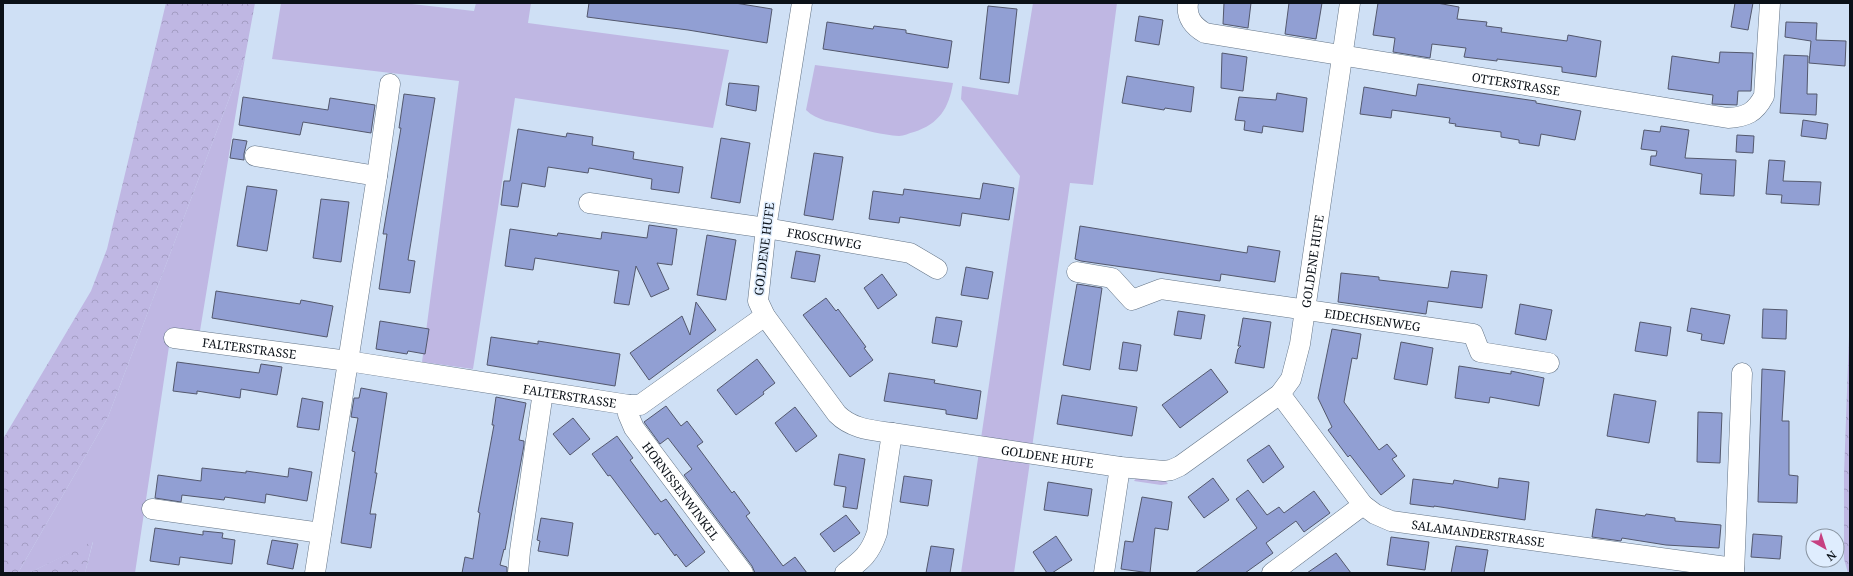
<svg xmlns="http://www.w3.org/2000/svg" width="1853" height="576" viewBox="0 0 1853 576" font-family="'Noto Serif',serif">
<defs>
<pattern id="forest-crowns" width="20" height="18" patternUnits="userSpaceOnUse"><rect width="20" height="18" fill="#bfb7e3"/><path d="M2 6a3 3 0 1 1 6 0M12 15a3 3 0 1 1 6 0" fill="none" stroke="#a39cc2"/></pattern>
</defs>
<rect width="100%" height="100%" fill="#cfe0f5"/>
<!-- grass -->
<g fill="#bfb7e3">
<path d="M 281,3 L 403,3 L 474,11 L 476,3 L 531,3 L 528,23 L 729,50 L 713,128 L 515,98 L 473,369 L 422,362 L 459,81 L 272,59 Z"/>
<path d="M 1033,3 L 1117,3 L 1093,185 L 1070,183 L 1014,573 L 961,573 L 1020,176 L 961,99 L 962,86 L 1018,95 Z"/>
<path d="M 245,57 L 199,337 L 171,333 L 135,573 L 85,573 L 93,542 L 29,573 L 18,573 L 108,417 Z"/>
<path d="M 815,65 L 953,83 C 949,108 939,124 914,132 C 909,133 904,136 899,136 C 882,135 865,130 848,126 C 833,122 817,121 806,110 Z"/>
<path d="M 1136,478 L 1164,479 L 1168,484 L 1161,485 L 1134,481 Z"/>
</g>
<!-- forest -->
<g fill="url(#forest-crowns)">
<path d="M 166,3 L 255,3 L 245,57 L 108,417 L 18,573 L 3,573 L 3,439 L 91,291 L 107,249 Z"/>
<path d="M 1849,336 L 1850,336 L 1850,573 L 1848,573 L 1844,559 L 1844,474 Z"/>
<path d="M 93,541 L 85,573 L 29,573 Z"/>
</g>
<!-- building -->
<g fill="#919fd3" stroke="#53586d">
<path d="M 589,3 L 735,3 L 772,9 L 767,43 L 688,30 L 587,17 Z"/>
<path d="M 1224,3 L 1251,3 L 1248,28 L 1223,24 Z"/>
<path d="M 1289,3 L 1322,3 L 1316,39 L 1285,34 Z"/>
<path d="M 1378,3 L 1437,3 L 1459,7 L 1457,19 L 1487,22 L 1486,26 L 1502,28 L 1501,32 L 1567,41 L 1568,35 L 1601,41 L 1596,77 L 1562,72 L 1562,67 L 1497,59 L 1497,61 L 1464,57 L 1466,48 L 1432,44 L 1430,58 L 1393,52 L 1395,38 L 1373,35 Z"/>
<path d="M 1735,3 L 1753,3 L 1748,30 L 1731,27 Z"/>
<path d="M 988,6 L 1017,9 L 1009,83 L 980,79 Z"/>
<path d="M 1139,16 L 1163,20 L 1159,45 L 1135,41 Z"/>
<path d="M 827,22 L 873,29 L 874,26 L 906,30 L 906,33 L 952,41 L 948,68 L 823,49 Z"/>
<path d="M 1786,22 L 1817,23 L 1816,40 L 1846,41 L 1845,66 L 1809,63 L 1811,41 L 1785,37 Z"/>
<path d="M 1720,52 L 1753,53 L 1751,91 L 1738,91 L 1737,105 L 1712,104 L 1713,95 L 1668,89 L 1672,56 L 1719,63 Z"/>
<path d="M 1222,53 L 1247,57 L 1243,91 L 1221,88 Z"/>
<path d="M 1784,55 L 1808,56 L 1807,94 L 1817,94 L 1816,115 L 1780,113 Z"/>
<path d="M 1127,76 L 1194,87 L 1191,112 L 1165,108 L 1164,110 L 1122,103 Z"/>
<path d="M 729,83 L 759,86 L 756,111 L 726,105 Z"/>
<path d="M 1418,84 L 1536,101 L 1536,103 L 1581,111 L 1575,140 L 1541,134 L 1539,146 L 1519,143 L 1519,140 L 1501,137 L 1501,132 L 1455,126 L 1456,124 L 1449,123 L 1450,118 L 1392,110 L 1391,118 L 1360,114 L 1364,87 L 1416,96 Z"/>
<path d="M 1277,93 L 1307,98 L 1303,132 L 1263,126 L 1262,133 L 1244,130 L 1245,121 L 1235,120 L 1239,97 L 1276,100 Z"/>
<path d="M 404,94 L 435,98 L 408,260 L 415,261 L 410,293 L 379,289 L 387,234 L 383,234 L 401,128 L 399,128 Z"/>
<path d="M 243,97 L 328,110 L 330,98 L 375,105 L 371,133 L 303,122 L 300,135 L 239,125 Z"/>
<path d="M 1803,120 L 1828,124 L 1826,139 L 1801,136 Z"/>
<path d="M 1661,126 L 1689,130 L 1685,158 L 1736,160 L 1734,196 L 1700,194 L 1702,174 L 1650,165 L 1651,156 L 1656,156 L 1657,151 L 1641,149 L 1644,130 L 1660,132 Z"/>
<path d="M 518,129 L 566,137 L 567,133 L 593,137 L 592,145 L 634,152 L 633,159 L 683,167 L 679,193 L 651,189 L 652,179 L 589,168 L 588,173 L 548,167 L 545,187 L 522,183 L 518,207 L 501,205 L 504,181 L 510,181 Z"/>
<path d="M 1737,135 L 1754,136 L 1753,153 L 1736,152 Z"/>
<path d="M 721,138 L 750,143 L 740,203 L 711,198 Z"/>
<path d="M 233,139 L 247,141 L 244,154 L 244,160 L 230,158 Z"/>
<path d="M 814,153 L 843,157 L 833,220 L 804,215 Z"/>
<path d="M 1769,160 L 1785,161 L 1783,181 L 1821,182 L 1819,205 L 1781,203 L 1782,195 L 1766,194 Z"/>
<path d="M 983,183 L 1014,188 L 1009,220 L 962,213 L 960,226 L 900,217 L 899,223 L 869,219 L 873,191 L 903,195 L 904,189 L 980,199 Z"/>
<path d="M 247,186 L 277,190 L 267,251 L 237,246 Z"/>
<path d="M 321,199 L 349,202 L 341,262 L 313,258 Z"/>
<path d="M 649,225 L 677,229 L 672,265 L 657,263 L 669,289 L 651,297 L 636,266 L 629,305 L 614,303 L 619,271 L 535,258 L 533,270 L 505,266 L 510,229 L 557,236 L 558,233 L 601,239 L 602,232 L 647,238 Z"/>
<path d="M 1080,226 L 1247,253 L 1248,246 L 1280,251 L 1275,282 L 1221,274 L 1220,281 L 1081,261 L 1075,259 Z"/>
<path d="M 707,235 L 736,240 L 726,300 L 697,295 Z"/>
<path d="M 796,251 L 820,255 L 815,282 L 791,278 Z"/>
<path d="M 966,267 L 993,272 L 988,299 L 961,295 Z"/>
<path d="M 1451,271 L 1487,275 L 1482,308 L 1428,301 L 1426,314 L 1338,302 L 1341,273 L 1379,277 L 1379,280 L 1448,288 Z"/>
<path d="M 882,274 L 897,295 L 878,309 L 864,288 Z"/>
<path d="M 1077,284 L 1102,288 L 1090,370 L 1063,365 Z"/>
<path d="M 216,291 L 300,304 L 301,300 L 333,306 L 327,337 L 212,318 Z"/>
<path d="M 826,298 L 836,311 L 838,309 L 866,347 L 864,348 L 873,360 L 850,377 L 803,315 Z"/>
<path d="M 696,302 L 716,330 L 649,380 L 630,353 L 682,316 L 690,335 Z"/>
<path d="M 1520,304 L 1552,310 L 1546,340 L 1515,334 Z"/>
<path d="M 1691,308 L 1730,315 L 1724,344 L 1701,340 L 1702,334 L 1687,331 Z"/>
<path d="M 1763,309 L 1787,310 L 1786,339 L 1762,338 Z"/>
<path d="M 1178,311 L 1205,315 L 1201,339 L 1174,335 Z"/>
<path d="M 936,317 L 962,321 L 957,347 L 932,343 Z"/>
<path d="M 1243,318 L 1271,322 L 1264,368 L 1235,363 L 1238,349 L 1241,346 L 1238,346 Z"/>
<path d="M 380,321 L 429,329 L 425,354 L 408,351 L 407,354 L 376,349 Z"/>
<path d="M 1640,322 L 1671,327 L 1667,356 L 1635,351 Z"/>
<path d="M 1332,329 L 1361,334 L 1357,359 L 1352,358 L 1344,402 L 1379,450 L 1387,444 L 1397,456 L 1392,459 L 1405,476 L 1381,495 L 1350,455 L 1348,457 L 1328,430 L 1332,427 L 1318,398 Z"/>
<path d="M 491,337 L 538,344 L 538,341 L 620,354 L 615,386 L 487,365 Z"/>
<path d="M 1123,342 L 1141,345 L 1137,371 L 1119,369 Z"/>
<path d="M 1401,342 L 1433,348 L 1427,385 L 1394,379 Z"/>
<path d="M 757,359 L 775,383 L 763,392 L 764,394 L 736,415 L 717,390 Z"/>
<path d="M 177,362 L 259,373 L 261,364 L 282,367 L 277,395 L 241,389 L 240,398 L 197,391 L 197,394 L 173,391 Z"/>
<path d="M 1459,366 L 1511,374 L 1511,371 L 1544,378 L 1539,406 L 1490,397 L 1489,403 L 1455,398 Z"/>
<path d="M 1211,369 L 1228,392 L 1180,428 L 1162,405 Z"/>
<path d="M 1762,369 L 1785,371 L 1782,421 L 1789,421 L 1789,475 L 1798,476 L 1797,503 L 1758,502 Z"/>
<path d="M 889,373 L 935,380 L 934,383 L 981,391 L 977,419 L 946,414 L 946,410 L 884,401 Z"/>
<path d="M 361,388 L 387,393 L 375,473 L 377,473 L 370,514 L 376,514 L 371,548 L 341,543 L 355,452 L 352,451 L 358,418 L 351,417 L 354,398 L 359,398 Z"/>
<path d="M 1614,394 L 1656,401 L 1649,443 L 1607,436 Z"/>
<path d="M 1062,395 L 1137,407 L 1132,436 L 1057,424 Z"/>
<path d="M 496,397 L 526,403 L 519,440 L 524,441 L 524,445 L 505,550 L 504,549 L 500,565 L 507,567 L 507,573 L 462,573 L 465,557 L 473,559 L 480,513 L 478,512 L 494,425 L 492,425 Z"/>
<path d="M 302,398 L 323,402 L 319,430 L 297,427 Z"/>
<path d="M 666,406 L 681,426 L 687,421 L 703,442 L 697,446 L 732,493 L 734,491 L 750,513 L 746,516 L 783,566 L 795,557 L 807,573 L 755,573 L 752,566 L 684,475 L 692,469 L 668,438 L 660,444 L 644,422 Z"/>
<path d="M 795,407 L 817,436 L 796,452 L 775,423 Z"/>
<path d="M 1698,412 L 1722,413 L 1720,463 L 1697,462 Z"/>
<path d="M 573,418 L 590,439 L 570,455 L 553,434 Z"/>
<path d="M 617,436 L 633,458 L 630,460 L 661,502 L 666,499 L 705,552 L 686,567 L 676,554 L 675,556 L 658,533 L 655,535 L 610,475 L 608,476 L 592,454 Z"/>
<path d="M 1269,445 L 1284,467 L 1263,483 L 1247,460 Z"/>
<path d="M 839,454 L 865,459 L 857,509 L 843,507 L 846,487 L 834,485 Z"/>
<path d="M 202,468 L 246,473 L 246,471 L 288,477 L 289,468 L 312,472 L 307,501 L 266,494 L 265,503 L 225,497 L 224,500 L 182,495 L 181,502 L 155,498 L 158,475 L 201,481 Z"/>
<path d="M 904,476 L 932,480 L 928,506 L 900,502 Z"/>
<path d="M 1213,478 L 1229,500 L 1204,518 L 1188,497 Z"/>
<path d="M 1499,478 L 1529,482 L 1525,520 L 1434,506 L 1434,507 L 1410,504 L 1413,479 L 1453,484 L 1454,480 L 1498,488 Z"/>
<path d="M 1048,482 L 1092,489 L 1088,516 L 1044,510 Z"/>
<path d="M 1248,490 L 1267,515 L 1279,507 L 1284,513 L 1314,491 L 1330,513 L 1304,532 L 1296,521 L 1266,543 L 1273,553 L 1245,573 L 1195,573 L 1257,528 L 1236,499 Z"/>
<path d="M 1142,497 L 1172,502 L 1168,530 L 1155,528 L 1150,573 L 1121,569 L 1125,541 L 1133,542 Z"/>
<path d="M 1596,509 L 1645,516 L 1646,514 L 1675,518 L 1675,521 L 1721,525 L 1719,548 L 1666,545 L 1622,538 L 1621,541 L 1592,537 Z"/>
<path d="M 846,515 L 860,533 L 834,552 L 820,534 Z"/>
<path d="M 541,518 L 573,523 L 568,556 L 538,551 L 540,541 L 537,540 Z"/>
<path d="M 155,528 L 203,535 L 203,531 L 223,533 L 222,538 L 235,540 L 232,564 L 180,557 L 179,565 L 150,561 Z"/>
<path d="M 1753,534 L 1782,536 L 1780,559 L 1751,557 Z"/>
<path d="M 1056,536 L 1072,560 L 1052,573 L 1047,573 L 1033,552 Z"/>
<path d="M 1391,537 L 1429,542 L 1425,570 L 1387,565 Z"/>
<path d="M 272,540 L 298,544 L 293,569 L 267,564 Z"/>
<path d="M 931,546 L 954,549 L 950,573 L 926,573 Z"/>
<path d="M 1456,546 L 1488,550 L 1484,573 L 1451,573 Z"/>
<path d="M 1336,553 L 1351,573 L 1307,573 Z"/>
</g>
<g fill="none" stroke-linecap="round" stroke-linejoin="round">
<defs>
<g id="minor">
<path id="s1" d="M 802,3 L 766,228 L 758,301 L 765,316 L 837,414 C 852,429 871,430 892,433 L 1120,467 L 1164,471 L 1171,470 L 1180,466 L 1280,394 L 1291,379 L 1300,344 L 1350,3"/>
<path id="s2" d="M 1188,3 C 1186,17 1193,26 1205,33 L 1728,118 C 1746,117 1755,113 1764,96 L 1770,3"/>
<path d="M 255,156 L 377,176"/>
<path id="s3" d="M 589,203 L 766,228 L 910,253 L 937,269"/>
<path id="s4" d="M 1077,272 L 1112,278 L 1132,300 L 1161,289 L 1473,334 L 1480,352 L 1549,363"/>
<path id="s5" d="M 174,338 L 348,361 L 629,405 L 640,405 L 765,316"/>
<path id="s6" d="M 1280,394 L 1363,505 L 1375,514 L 1391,521 L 1734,568"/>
<path id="s7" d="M 629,405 L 628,414 L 634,428 L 743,573"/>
<path d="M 152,509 L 321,533"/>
<path d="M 315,573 L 377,176 L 390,84"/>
<path d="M 518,573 L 520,551 L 543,392"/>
<path d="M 845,573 C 862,560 870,554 877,533 L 892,433"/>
<path d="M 1104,573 L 1120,467"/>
<path d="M 1272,573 L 1363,505"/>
<path d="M 1734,573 L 1742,373"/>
</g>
</defs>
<!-- minor casing -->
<use href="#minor" stroke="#647486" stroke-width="21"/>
<!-- minor -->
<use href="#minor" stroke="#fff" stroke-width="20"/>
</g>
<g text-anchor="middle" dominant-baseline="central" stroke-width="3" stroke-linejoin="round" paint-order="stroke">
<!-- street labels -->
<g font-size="12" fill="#0b1118" stroke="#dfedfe">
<text stroke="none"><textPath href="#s2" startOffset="352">OTTERSTRASSE</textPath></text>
<text stroke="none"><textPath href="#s3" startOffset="238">FROSCHWEG</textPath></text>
<text transform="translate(764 249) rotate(-83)">GOLDENE HUFE</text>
<text stroke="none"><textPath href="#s1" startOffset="1052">GOLDENE HUFE</textPath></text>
<text stroke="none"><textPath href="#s4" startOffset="310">EIDECHSENWEG</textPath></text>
<text stroke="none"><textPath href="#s5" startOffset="76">FALTERSTRASSE</textPath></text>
<text stroke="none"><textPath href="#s5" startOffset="400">FALTERSTRASSE</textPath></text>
<text stroke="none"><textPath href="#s1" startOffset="656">GOLDENE HUFE</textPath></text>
<text stroke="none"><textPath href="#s7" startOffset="103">HORNISSENWINKEL</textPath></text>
<text stroke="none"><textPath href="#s6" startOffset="259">SALAMANDERSTRASSE</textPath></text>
</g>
</g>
<!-- border -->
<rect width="1853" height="576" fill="none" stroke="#0b1118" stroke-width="8"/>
<!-- north arrow -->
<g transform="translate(1825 548) rotate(141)"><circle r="19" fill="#dfedfe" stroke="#8a95a2"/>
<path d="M0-3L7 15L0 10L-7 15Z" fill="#c64081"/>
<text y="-6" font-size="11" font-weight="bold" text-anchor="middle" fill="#0b1118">N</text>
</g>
</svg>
